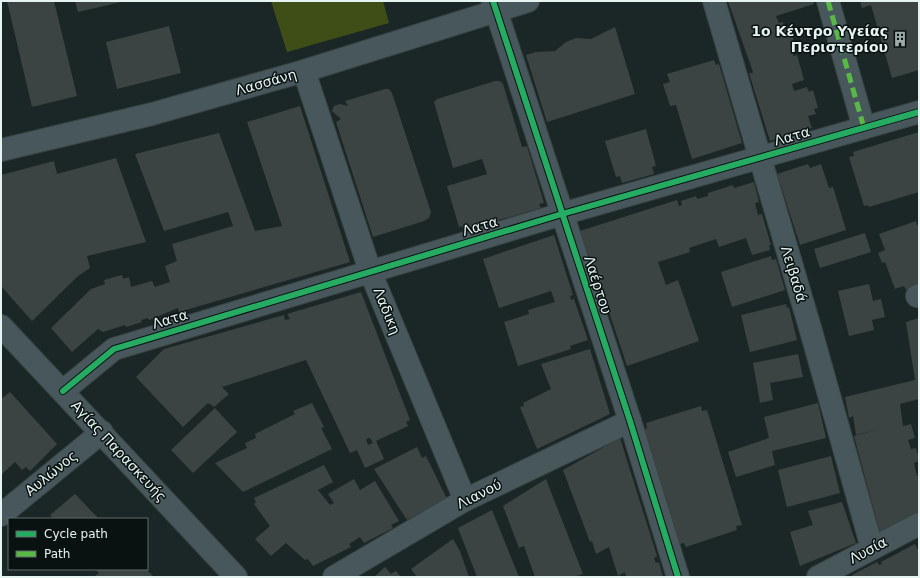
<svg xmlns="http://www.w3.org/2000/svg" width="920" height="578" viewBox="0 0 920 578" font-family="'DejaVu Sans',sans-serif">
<rect width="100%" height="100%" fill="#1b2726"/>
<!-- green -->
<path fill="#3e4e16" d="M 271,1 L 383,1 L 389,23 L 287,52 Z"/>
<!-- building -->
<g fill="#3b4442" fill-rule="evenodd">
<path d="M 7,1 L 54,1 L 77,96 L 32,107 Z"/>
<path d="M 75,1 L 121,1 L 121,2 L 78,12 Z"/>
<path d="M 728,1 L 813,1 L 814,4 L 776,16 L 779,23 L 783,22 L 784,27 L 789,25 L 797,51 L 793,52 L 793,56 L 797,55 L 804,80 L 792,84 L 794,91 L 807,87 L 809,92 L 813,90 L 818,108 L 814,109 L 816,114 L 808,116 L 812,128 L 770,141 L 749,73 L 753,73 L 752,69 Z"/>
<path d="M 860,1 L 919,1 L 919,70 L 892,78 L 871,5 L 862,8 Z"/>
<path d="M 169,26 L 181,73 L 117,89 L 106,42 Z"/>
<path d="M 615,27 L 635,94 L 547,122 L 526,55 L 536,52 L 555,51 L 566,42 L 576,38 L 591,39 Z"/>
<path d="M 714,60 L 716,65 L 719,64 L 742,143 L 692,159 L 676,105 L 670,106 L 663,84 L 670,82 L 667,74 Z"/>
<path d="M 495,81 L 500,81 L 503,84 L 522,147 L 527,146 L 544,203 L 539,204 L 541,208 L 464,230 L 462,226 L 459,227 L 447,186 L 487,174 L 482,159 L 453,168 L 434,102 L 437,99 Z"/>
<path d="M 385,89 L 389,89 L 392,93 L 431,212 L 429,218 L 424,221 L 373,237 L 336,122 L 341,119 L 332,111 L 334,106 L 340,104 L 348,106 L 345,101 Z"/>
<path d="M 300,106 L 350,262 L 179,312 L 178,308 L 149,320 L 148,318 L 141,320 L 142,322 L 126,327 L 125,325 L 103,332 L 98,329 L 72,352 L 51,328 L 91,289 L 105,284 L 104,280 L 122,275 L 123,279 L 129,277 L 131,287 L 152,281 L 155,287 L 170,282 L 165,266 L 177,261 L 172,244 L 233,226 L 228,212 L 164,231 L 135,154 L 219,133 L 255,231 L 282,226 L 247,122 Z"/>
<path d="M 646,129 L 656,166 L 652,167 L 654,174 L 622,183 L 620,176 L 616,177 L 605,141 Z"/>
<path d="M 919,132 L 919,192 L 869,207 L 868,205 L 864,206 L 849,157 L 854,156 L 853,152 Z"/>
<path d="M 116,158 L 146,242 L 87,256 L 90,268 L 78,276 L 32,321 L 1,286 L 1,175 L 54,161 L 57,174 Z"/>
<path d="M 808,164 L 810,168 L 821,164 L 829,188 L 833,187 L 846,230 L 800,245 L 777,174 Z"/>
<path d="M 754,182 L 759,202 L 755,203 L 758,215 L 762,214 L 771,245 L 769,245 L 770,250 L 752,255 L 746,238 L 719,247 L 716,239 L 689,248 L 690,252 L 658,262 L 666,285 L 678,280 L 699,341 L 627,366 L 606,303 L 603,305 L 580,231 L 677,200 L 679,206 L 682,205 L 681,201 L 696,196 L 697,199 L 708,196 L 708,193 L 733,185 L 734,188 Z"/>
<path d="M 916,221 L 917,225 L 919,225 L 919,285 L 906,290 L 904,286 L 895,289 L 885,262 L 882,263 L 878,253 L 885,250 L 879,234 Z"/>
<path d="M 865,233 L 871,252 L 820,268 L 814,249 Z"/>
<path d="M 554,235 L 573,295 L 570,296 L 571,300 L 574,299 L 588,340 L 570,346 L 571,349 L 518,366 L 504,322 L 529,314 L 528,310 L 555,302 L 551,291 L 499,308 L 483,259 Z"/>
<path d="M 771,256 L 772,260 L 776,259 L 785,290 L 732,307 L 721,272 Z"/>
<path d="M 869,284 L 873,301 L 881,299 L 885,317 L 872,320 L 874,330 L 849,336 L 838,291 Z"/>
<path d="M 361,292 L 410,420 L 406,422 L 408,426 L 376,441 L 384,459 L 365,468 L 357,450 L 350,453 L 306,360 L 222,387 L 229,394 L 214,407 L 208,403 L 183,427 L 136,377 L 164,349 L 284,315 L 285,320 L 290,319 L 287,314 ZM 370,438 L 373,443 L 368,445 L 366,439 Z"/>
<path d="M 786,304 L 787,308 L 789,307 L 797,340 L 750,352 L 741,315 Z"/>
<path d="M 919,318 L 919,399 L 900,404 L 903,426 L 911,424 L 915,438 L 908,440 L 911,449 L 916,448 L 919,459 L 919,461 L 914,463 L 917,476 L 919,476 L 919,513 L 880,533 L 854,436 L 884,428 L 856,435 L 853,416 L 849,418 L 845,397 L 915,380 L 906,322 Z"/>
<path d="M 590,349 L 610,414 L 537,449 L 520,407 L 524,406 L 523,403 L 551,389 L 541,364 Z"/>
<path d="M 798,354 L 803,377 L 770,383 L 773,400 L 760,403 L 753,363 Z"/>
<path d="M 10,392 L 57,444 L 30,471 L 26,467 L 22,470 L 15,462 L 2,474 L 1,472 L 1,399 Z"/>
<path d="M 312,403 L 324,427 L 321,428 L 332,449 L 243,492 L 215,463 L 247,448 L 245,443 L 256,438 L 255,434 L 295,414 L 293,411 Z"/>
<path d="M 818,403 L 826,438 L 772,451 L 775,465 L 736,477 L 728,452 L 769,438 L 764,417 Z"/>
<path d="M 701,406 L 702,411 L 707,410 L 742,525 L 736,526 L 737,530 L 686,547 L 684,543 L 679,544 L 644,430 L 647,428 L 646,423 Z"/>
<path d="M 215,408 L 237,432 L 193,473 L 171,450 Z"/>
<path d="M 620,438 L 657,556 L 654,558 L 656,563 L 659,562 L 663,577 L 623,577 L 626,576 L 625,572 L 618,576 L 609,547 L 596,554 L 592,541 L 590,542 L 563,470 Z"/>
<path d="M 417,447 L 422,458 L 426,456 L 447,499 L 407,520 L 374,469 Z"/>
<path d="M 831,456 L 840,493 L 787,507 L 778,470 Z"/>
<path d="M 324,465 L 333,482 L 318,490 L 330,505 L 334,503 L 328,494 L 354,479 L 360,490 L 375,481 L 399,521 L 391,525 L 393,528 L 364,543 L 360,537 L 349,544 L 351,547 L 313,566 L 308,559 L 305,560 L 286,543 L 271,556 L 255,539 L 270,526 L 254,504 L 256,502 L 254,498 Z"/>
<path d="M 546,479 L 583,574 L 574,577 L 535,577 L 524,546 L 519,548 L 503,506 Z"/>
<path d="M 75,494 L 99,519 L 53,519 L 50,515 Z"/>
<path d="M 842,502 L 856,543 L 800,566 L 790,532 L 813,525 L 808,511 Z"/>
<path d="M 492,510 L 519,577 L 477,577 L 458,528 Z"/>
<path d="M 453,539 L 460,551 L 469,577 L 417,577 L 411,569 Z"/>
<path d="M 915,544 L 919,552 L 919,577 L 853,577 L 852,575 L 877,562 L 879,565 L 882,564 L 881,562 Z"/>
<path d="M 385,567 L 391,574 L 396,571 L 401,577 L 374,577 Z"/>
<path d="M 95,569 L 146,569 L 154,577 L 94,577 L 99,573 Z"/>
</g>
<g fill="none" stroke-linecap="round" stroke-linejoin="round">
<defs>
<g id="minor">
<path d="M 493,1 L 630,421 L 678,577"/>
<path d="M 714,1 L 811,331 L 872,548"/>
<path d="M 828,1 L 864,128"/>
<path d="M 304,71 L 370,271 L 465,500"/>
<path d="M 1,150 L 152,114 L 304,71 L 528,1"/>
<path d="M 917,296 L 919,295"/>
<path d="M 1,326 L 236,577"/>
<path d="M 63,391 L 114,349 L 562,214 L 919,112"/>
<path d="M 1,515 L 102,432"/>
<path d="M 334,577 L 465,500 L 630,421"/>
<path d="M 818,577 L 919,524"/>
</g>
</defs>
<!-- minor casing -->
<use href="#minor" stroke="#384342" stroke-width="24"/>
<!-- minor -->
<use href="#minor" stroke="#47575b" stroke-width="22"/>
<!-- quiet -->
<path stroke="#58b947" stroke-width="5" stroke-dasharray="10 5" stroke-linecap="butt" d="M 828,1 L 864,128"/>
<defs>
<g id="cycleway">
<path d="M 493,1 L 630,421 L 678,577"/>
<path d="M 63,391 L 114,349 L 562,214 L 919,112"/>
</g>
</defs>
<!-- cycleway casing -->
<use href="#cycleway" stroke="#091211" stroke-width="8"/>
<!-- cycleway -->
<use href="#cycleway" stroke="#26ab63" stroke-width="6"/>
</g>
<!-- icons -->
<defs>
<symbol id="building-bare" viewBox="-9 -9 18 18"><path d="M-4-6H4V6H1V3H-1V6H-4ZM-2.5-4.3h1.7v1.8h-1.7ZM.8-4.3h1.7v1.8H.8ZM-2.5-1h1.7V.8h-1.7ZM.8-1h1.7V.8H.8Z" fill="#9eacaa" stroke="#091211" stroke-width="2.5" paint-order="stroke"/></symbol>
</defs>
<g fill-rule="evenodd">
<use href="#building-bare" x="889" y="28" width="22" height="22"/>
</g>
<g text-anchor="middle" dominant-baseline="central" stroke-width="3" stroke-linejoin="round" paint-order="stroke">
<!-- poi labels -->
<g font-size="14" font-weight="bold" fill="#e5f3f1" stroke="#091211" text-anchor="end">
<text x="888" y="31">1ο Κέντρο Υγείας<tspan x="888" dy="16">Περιστερίου</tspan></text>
</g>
<!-- street labels -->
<g font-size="14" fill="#e5f3f1" stroke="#091211">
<text transform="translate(266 82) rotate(-16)">Λασσάνη</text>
<text transform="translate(792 136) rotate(-16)">Λατα</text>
<text transform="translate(480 226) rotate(-17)">Λατα</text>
<text transform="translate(794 274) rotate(73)">Λειβαδά</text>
<text transform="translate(598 285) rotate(72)">Λαέρτου</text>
<text transform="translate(387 311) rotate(68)">Λαδικη</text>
<text transform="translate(170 319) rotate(-17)">Λατα</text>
<text transform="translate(119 451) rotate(47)">Αγίας Παρασκευής</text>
<text transform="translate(51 473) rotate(-39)">Αυλώνος</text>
<text transform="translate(479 494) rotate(-27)">Λιανού</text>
<text transform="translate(868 550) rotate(-28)">Λυσία</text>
</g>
</g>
<!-- border -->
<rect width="920" height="578" fill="none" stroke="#e5f3f1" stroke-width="4"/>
<!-- legend -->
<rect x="8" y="518" width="140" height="52" fill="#091211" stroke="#616c6b"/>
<rect x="16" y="531" width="20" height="6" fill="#26ab63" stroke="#616c6b"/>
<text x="44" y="538" font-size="12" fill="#e5f3f1">Cycle path</text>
<rect x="16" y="551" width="20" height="6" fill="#58b947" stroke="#616c6b"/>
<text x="44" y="558" font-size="12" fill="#e5f3f1">Path</text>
</svg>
